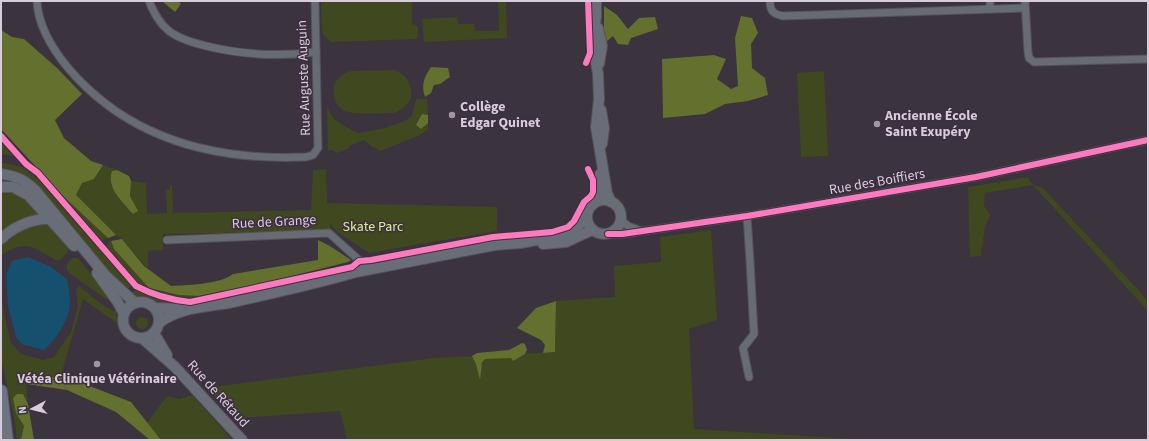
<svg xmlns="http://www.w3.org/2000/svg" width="1149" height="441" viewBox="0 0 1149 441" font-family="'Source Sans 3',sans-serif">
<rect width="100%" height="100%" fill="#3b333e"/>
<!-- green -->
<g fill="#40481f">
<path d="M 321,1 L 412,1 L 412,24 L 416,25 L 418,27 L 418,37 L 417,39 L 331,42 L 322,33 Z"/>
<path d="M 498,1 L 506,1 L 507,38 L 424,42 L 422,19 L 457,17 L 458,24 L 474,24 L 475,31 L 499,31 Z"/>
<path d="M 395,70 C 417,79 417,107 393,113 C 381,113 359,115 348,112 C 338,110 332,98 334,87 C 335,79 343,73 351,71 Z"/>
<path d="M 824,71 L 828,156 L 801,157 L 797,73 Z"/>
<path d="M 416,99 L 427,99 L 428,115 L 422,114 L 421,129 L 428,123 L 428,130 L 418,136 L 380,151 L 375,147 L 374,148 L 364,140 L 349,146 L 349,148 L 337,153 L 332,150 L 328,151 L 327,106 L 333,118 L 344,126 L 358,133 L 385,128 L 405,121 L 412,116 Z"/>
<path d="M 1,138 L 18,157 L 1,154 Z"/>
<path d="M 1,162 L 22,167 L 37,178 L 131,284 L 132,285 L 125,291 L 27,178 L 17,172 L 1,168 Z"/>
<path d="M 103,165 L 117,170 L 112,171 L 138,211 L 130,196 L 131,181 L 146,183 L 147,214 L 167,213 L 166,189 L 170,190 L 170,186 L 172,186 L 173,213 L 311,210 L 313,170 L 326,169 L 327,203 L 497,207 L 497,231 L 369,253 L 336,231 L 330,224 L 330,231 L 163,234 L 163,250 L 148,251 L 148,269 L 122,239 L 116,235 L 76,195 L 82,183 L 94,179 Z"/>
<path d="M 1028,177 L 1033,185 L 1043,188 L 1141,293 L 1148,302 L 1148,311 L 1033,185 L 985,193 L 984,206 L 990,214 L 989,219 L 985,226 L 981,256 L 970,257 L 968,187 Z"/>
<path d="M 12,190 L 20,194 L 42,217 L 1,234 L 1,191 Z"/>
<path d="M 64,197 L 108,238 L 99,242 Z"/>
<path d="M 47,222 L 71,247 L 62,259 L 57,261 C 32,246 27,239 1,255 C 1,252 1,248 2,245 C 8,232 33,224 47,222 Z"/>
<path d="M 711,230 L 717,320 L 689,329 L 694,429 L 870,440 L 347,440 L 340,411 L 238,418 L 205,388 L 434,358 L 555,352 L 556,301 L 615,297 L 614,266 L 661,262 L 660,237 Z"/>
<path d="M 111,241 L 114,249 L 149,288 L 179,295 L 199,296 L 260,284 L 197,298 L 183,299 L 149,290 L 138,284 L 105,248 L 104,247 Z"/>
<path d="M 73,258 L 78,258 L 111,299 L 106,299 L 68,272 L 66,267 L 69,261 Z"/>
<path d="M 79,286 L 104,306 L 116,312 L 118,324 L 83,299 L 61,375 L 26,384 L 28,404 L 23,394 L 16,413 L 24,426 L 21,440 L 17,440 C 15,412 6,386 1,358 C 0,340 1,315 1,296 L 6,323 L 11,343 L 21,354 L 43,360 L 54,357 L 71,332 L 78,306 L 76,290 Z"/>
<path d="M 136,289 L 154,298 L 177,303 C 171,304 163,306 157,305 C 148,303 137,299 129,295 Z"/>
<circle cx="142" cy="323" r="6"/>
<path d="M 192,395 L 232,440 L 161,440 L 147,423 L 167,396 L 179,399 Z"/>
</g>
<!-- forest -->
<g fill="#64702e">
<path d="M 162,1 L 178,1 L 181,4 L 175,12 Z"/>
<path d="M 604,6 L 617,15 L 628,29 L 639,18 L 655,17 L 658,29 L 631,38 L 628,45 L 618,44 L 613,36 L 606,42 L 604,33 Z"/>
<path d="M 741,16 L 752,18 L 758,33 L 751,44 L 752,68 L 765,78 L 768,95 L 748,101 L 725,104 L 705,114 L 663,118 L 662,59 L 714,55 L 726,59 L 717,79 L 731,89 L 738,86 L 735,38 Z"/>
<path d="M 1,30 L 12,37 L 24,39 L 57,68 L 82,94 L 55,120 L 64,138 L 91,161 L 103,165 L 94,179 L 82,183 L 76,195 L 116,235 L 108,238 L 64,197 L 1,129 Z"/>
<path d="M 431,67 L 448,68 L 450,77 L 440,84 L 434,85 L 431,93 L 425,97 C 421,85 424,77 431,67 Z"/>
<path d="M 422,114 L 428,115 L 428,123 L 421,129 L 416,125 Z"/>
<path d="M 117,170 L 129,176 L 131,181 L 130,196 L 138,211 L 133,214 C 123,202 106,188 112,171 Z"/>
<path d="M 122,239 L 144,266 L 171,286 C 188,285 221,284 233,274 L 318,260 L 318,240 L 330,246 L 351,260 L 348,262 L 260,284 L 199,296 L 179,295 L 149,288 L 114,249 L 111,241 Z"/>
<path d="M 556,301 L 555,352 L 543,353 L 545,345 L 541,340 L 517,328 L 536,308 Z"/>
<path d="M 522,343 L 525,344 L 527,350 L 525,354 L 513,361 L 511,358 L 485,359 L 482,362 L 480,380 L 476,364 L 472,356 L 477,353 L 509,350 Z"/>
<path d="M 61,375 L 131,402 L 161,440 L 150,440 L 116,412 L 67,390 L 26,384 Z"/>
<path d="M 17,394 L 23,394 L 28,404 L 34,440 L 21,440 L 24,426 L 16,413 L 13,398 Z"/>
</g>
<!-- water -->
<path fill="#15506f" d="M 28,257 L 51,267 L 67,279 C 69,289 71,300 69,311 C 66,324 54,341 44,350 L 22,344 L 16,337 L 8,306 L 6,274 L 12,261 Z"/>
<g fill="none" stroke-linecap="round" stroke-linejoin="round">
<defs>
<g id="street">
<path d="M 37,1 C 38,26 53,50 69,69 C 130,140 215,161 306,157 L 313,155 L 318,148 L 315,1"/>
<path d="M 149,1 C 154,13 159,23 169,31 C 179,39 194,43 206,46 C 243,55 278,57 316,52"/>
<path d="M 770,1 C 770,11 773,14 783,16 L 1025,8"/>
<path d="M 990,1 L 990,9"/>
<path d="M 1025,1 L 1028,52 L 1029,58 L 1034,62 L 1148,59"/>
<path d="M 747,216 L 750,261 L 754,334 L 743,348 L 749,377"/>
<path d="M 621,220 L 628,226 L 639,230"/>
<path d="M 608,234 L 622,234 L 747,216 L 976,177 L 1148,140"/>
<path d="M 167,240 L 329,233 L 369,269"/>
</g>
<g id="secondary">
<path d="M 596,1 L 596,16 L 593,45 L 598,74 L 599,99 L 596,127 L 607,193 L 611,202"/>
<path d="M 598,28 L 602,46 L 599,64"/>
<path d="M 601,110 L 604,128 L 602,144"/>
<path d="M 1,174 C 17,176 24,180 35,190 L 106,276 L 135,303"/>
<path d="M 1,187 L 13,187 L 28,195 L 74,246"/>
<circle cx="604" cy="217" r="17"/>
<path d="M 596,202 L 600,174"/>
<path d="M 1,239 C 13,227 31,219 48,219"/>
<path d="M 543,244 L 566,242 L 592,230"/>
<path d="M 97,273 L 117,301 L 124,314"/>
<circle cx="141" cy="320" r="18"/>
<path d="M 155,308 L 183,309"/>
<path d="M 159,323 C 179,307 208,307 233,302 C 274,293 315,284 356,272 L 495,245 L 521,243 L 562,235 L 579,225 L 587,215"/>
<path d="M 154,333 L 167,355"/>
<path d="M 143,339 L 175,367 L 242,440"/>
</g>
<path id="primary" d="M 1,391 L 7,440"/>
</defs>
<!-- street casing -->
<use href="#street" stroke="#565059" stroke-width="9"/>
<!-- secondary casing -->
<use href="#secondary" stroke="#565059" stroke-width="12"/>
<!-- primary casing -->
<use href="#primary" stroke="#565059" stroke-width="14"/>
<!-- street -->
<use href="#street" stroke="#666b74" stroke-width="7"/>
<!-- secondary -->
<use href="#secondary" stroke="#696d78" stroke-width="10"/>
<!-- primary -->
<use href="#primary" stroke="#6f7481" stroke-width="12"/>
<defs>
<g id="cycleway">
<path d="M 586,63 L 590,53 L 588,1"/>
<path d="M 1,136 L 26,164 L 38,173 L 136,286 C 153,295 171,300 190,302 L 352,267 L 359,261 L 371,260 L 493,237 L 552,232 L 568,227 L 574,221 L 584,202 L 591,196 L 593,192 L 593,180 L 588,169"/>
<path d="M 608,234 L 622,234 L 747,216 L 976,177 L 1148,140"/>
</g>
</defs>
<!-- cycleway casing -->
<use href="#cycleway" stroke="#3e2f42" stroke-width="8"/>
<!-- cycleway -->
<use href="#cycleway" stroke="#fd7abc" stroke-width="6"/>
</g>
<!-- markers -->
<g fill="#a097a3" stroke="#3e2f42" stroke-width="1.5">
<circle cx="452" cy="115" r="4"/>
<circle cx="877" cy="124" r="4"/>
<circle cx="97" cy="364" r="4"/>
</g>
<g text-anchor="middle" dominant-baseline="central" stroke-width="3" stroke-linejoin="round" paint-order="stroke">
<!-- street labels -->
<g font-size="14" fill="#d7cdda" stroke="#3e2f42">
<text transform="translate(304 78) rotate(-92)">Rue Auguste Auguin</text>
<text transform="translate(877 182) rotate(-10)">Rue des Boiffiers</text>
<text transform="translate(274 222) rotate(-3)">Rue de Grange</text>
<text transform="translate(218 394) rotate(48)">Rue de Rétaud</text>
</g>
<!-- poi labels -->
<g font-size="14" font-weight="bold" fill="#d7cdda" stroke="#3e2f42" text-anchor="start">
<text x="460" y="107">Collège<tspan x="460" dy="16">Edgar Quinet</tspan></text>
<text x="885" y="116">Ancienne École<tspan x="885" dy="16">Saint Exupéry</tspan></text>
<text x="97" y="379" text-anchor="middle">Vétéa Clinique Vétérinaire</text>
</g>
<!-- park labels -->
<g font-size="14" fill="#d8f087" stroke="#3e2f42">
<text x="373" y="227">Skate Parc</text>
</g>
</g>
<!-- border -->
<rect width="1149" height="441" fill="none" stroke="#d7cdda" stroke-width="4"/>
<!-- north arrow -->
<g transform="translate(32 409) rotate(263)" stroke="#3e2f42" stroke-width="3" paint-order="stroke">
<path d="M0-3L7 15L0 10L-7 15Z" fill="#d7cdda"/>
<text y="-6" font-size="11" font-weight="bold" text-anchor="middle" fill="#d7cdda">N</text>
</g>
</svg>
